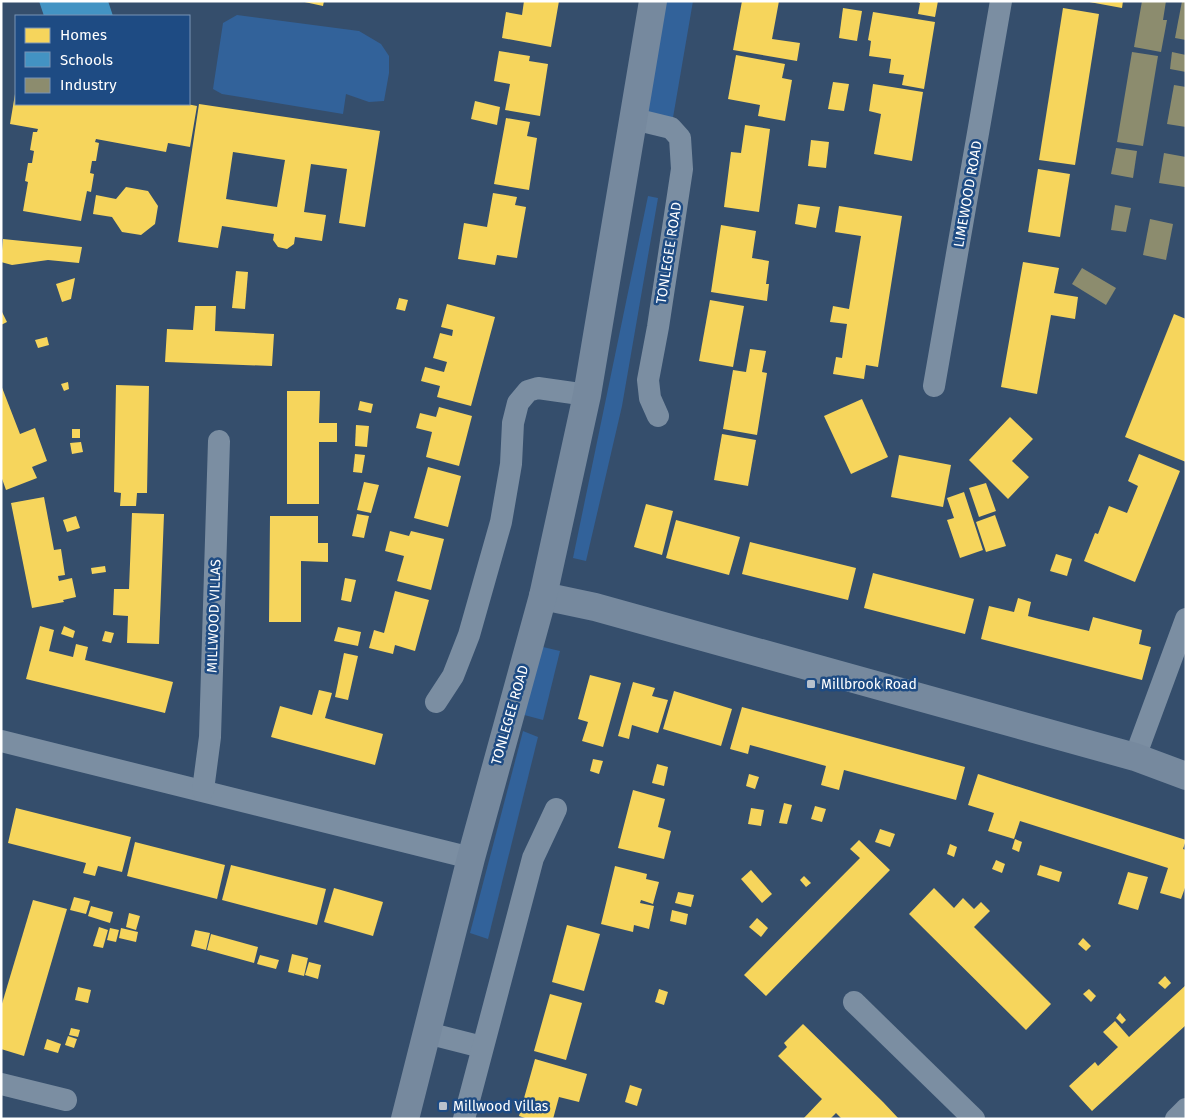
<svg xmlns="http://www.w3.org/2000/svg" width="1187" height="1120" viewBox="0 0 1187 1120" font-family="'Fira Sans',sans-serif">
<rect width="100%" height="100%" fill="#354e6c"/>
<!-- green -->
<g fill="#32629a">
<path d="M 653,1 L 693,1 L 670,135 L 635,114 Z"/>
<path d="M 237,15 L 359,31 L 381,44 L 389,56 L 389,73 L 384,101 L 369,102 L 346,94 L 343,114 L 222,94 L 213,89 L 223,23 Z"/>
<path d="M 648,196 L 658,198 L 622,406 L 586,561 L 573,558 Z"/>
<path d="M 530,644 L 560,651 L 543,720 L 513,712 Z"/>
<path d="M 523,731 L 538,737 L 488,939 L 470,933 Z"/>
</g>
<!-- homes -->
<g fill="#f6d55c" fill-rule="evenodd">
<path d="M 300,1 L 324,1 L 323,6 Z"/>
<path d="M 524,1 L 559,1 L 551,47 L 502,38 L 506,12 L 522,15 Z"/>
<path d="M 742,1 L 779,1 L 772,39 L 800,43 L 797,61 L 733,50 Z"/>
<path d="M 916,1 L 938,1 L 935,17 L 918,14 L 920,3 Z"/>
<path d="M 1084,1 L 1123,1 L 1122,8 Z"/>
<path d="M 843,8 L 862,11 L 857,41 L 839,38 Z"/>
<path d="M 1063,8 L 1099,14 L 1075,165 L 1039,160 Z"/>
<path d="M 873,12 L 935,22 L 924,89 L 902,85 L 904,75 L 889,73 L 891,59 L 869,56 L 871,41 L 868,40 Z"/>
<path d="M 499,51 L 530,56 L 529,61 L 548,64 L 540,116 L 505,110 L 510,84 L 494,81 Z"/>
<path d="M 736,55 L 785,64 L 782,78 L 792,80 L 785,121 L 758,116 L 760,105 L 728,99 Z"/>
<path d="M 833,82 L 849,84 L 844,111 L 828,109 Z"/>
<path d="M 873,84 L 923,92 L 912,161 L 874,154 L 881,114 L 869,111 Z"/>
<path d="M 15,94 L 16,104 L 187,104 L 197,106 L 190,147 L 168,143 L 166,152 L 96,139 L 95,142 L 99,143 L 96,161 L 92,161 L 90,173 L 94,174 L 91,192 L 87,191 L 81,221 L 23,211 L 28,182 L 25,181 L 28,163 L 32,163 L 34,151 L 30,150 L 33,132 L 37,132 L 38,129 L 10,124 Z"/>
<path d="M 475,101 L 500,107 L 497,125 L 471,119 Z"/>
<path d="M 199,104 L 380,131 L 365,227 L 339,223 L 347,169 L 311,164 L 304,212 L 326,215 L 322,241 L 295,237 L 294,244 L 287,249 L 278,247 L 273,240 L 274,234 L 222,226 L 218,248 L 178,242 ZM 233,152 L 285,160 L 277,207 L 226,199 Z"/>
<path d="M 506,118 L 530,122 L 527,136 L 537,138 L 529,190 L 494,184 Z"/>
<path d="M 745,125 L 770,129 L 759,212 L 724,207 L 731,152 L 741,153 Z"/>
<path d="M 811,140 L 829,142 L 826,168 L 808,166 Z"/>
<path d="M 1038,169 L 1070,174 L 1060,237 L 1028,232 Z"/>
<path d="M 126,187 L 148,191 L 158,206 L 155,224 L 141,235 L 122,232 L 112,217 L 93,214 L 96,195 L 116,199 Z"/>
<path d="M 493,193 L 517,197 L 515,205 L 526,207 L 517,258 L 497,255 L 495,265 L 458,259 L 464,223 L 487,227 Z"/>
<path d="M 798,204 L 820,207 L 816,228 L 795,224 Z"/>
<path d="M 839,206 L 902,216 L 878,367 L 866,365 L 864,379 L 833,374 L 836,357 L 842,358 L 847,324 L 830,322 L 833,306 L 849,309 L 861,236 L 835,232 Z"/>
<path d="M 721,225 L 756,231 L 752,258 L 769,261 L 766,284 L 769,284 L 767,301 L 711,292 Z"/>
<path d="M 3,239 L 82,247 L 79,263 L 48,260 L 12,265 L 1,262 Z"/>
<path d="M 1023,262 L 1059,268 L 1054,293 L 1078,297 L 1075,319 L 1051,315 L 1037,394 L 1001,387 Z"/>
<path d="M 236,271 L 248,272 L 245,309 L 232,308 Z"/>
<path d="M 75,278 L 71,299 L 62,302 L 56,284 Z"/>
<path d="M 399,298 L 408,300 L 405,311 L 396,309 Z"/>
<path d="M 710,300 L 744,306 L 733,367 L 699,361 Z"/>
<path d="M 447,304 L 495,317 L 471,406 L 437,397 L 440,386 L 421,381 L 425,367 L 444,372 L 447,362 L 433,358 L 440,333 L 452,336 L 453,330 L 441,327 Z"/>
<path d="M 195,306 L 216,306 L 215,331 L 274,334 L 272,366 L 165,362 L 167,329 L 193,330 Z"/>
<path d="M 1,310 L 7,322 L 1,325 Z"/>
<path d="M 1174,314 L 1186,319 L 1186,462 L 1125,437 Z"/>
<path d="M 47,337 L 49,345 L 38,348 L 35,340 Z"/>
<path d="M 750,349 L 766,351 L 762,372 L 767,373 L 757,435 L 723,429 L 733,370 L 746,372 Z"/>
<path d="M 68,382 L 69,389 L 64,391 L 61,384 Z"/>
<path d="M 1,385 L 20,434 L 35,428 L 47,461 L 32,467 L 37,478 L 6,490 L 1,476 Z"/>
<path d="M 116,385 L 149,386 L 147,493 L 137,493 L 136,506 L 120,506 L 121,493 L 114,492 Z"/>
<path d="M 287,391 L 320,391 L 319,423 L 337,423 L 337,442 L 319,442 L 319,504 L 287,504 Z"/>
<path d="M 862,399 L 888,457 L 851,474 L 824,416 Z"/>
<path d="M 360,401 L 373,404 L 371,413 L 358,410 Z"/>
<path d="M 439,407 L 472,416 L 459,466 L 426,457 L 432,432 L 416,428 L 420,413 L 436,417 Z"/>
<path d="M 1010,417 L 1033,439 L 1012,461 L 1029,477 L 1008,499 L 969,460 Z"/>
<path d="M 356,425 L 369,426 L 367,447 L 355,446 Z"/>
<rect x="72" y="429" width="8" height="9"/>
<path d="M 722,434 L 756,440 L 748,486 L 714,480 Z"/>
<path d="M 81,442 L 83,452 L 72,454 L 70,443 Z"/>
<path d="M 355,454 L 365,455 L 362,473 L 353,472 Z"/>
<path d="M 1139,454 L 1180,471 L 1135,582 L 1084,561 L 1095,533 L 1098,534 L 1109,506 L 1127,513 L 1138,486 L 1128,481 Z"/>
<path d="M 899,455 L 951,465 L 943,507 L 891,497 Z"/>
<path d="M 428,467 L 461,476 L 448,527 L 414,518 Z"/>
<path d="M 364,482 L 379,485 L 371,513 L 357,510 Z"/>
<path d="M 986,483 L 996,511 L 979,517 L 969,488 Z"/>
<path d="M 964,492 L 983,550 L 960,558 L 947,520 L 954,518 L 947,498 Z"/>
<path d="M 44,497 L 54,550 L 61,549 L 65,575 L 58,576 L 59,581 L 72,578 L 76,597 L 63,600 L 64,602 L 32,608 L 11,503 Z"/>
<path d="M 646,504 L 673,511 L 662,555 L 634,547 Z"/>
<path d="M 132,513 L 164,514 L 159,644 L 127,643 L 128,616 L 113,615 L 114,589 L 129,589 Z"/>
<path d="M 357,514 L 369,516 L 364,538 L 352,536 Z"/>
<path d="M 995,515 L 1006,546 L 986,552 L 976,522 Z"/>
<path d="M 76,516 L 80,528 L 67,532 L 63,520 Z"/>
<path d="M 270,516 L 318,516 L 318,543 L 328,543 L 328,562 L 301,561 L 301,622 L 269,622 Z"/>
<path d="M 676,520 L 740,537 L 729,575 L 666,558 Z"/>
<path d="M 390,531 L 409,536 L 411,531 L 444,539 L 431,590 L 397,581 L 404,556 L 385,551 Z"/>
<path d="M 750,542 L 856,568 L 848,600 L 742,574 Z"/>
<path d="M 1056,554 L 1072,559 L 1067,576 L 1050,571 Z"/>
<path d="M 105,566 L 106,572 L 92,574 L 91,568 Z"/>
<path d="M 873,573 L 974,599 L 965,634 L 864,608 Z"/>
<path d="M 345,578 L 356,580 L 351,602 L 341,600 Z"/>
<path d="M 395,591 L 429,600 L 415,651 L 395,645 L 393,654 L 369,648 L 374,630 L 384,633 Z"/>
<path d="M 1018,598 L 1031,602 L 1028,616 L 1039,619 L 1089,631 L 1093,617 L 1142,630 L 1139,644 L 1151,647 L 1142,680 L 981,639 L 989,606 L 1014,612 Z"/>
<path d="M 40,626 L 54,630 L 49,651 L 73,657 L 76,644 L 88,647 L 85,660 L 173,682 L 165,713 L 26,679 Z"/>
<path d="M 64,626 L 75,631 L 73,638 L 61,634 Z"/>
<path d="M 338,627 L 361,632 L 358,646 L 334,641 Z"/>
<path d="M 105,631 L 114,633 L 111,643 L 102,641 Z"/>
<path d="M 344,653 L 358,656 L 348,700 L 335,697 Z"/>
<path d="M 590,675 L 621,683 L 603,747 L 582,741 L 588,722 L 578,719 Z"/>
<path d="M 633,682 L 655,688 L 652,696 L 668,700 L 658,733 L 632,725 L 629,739 L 618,736 Z"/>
<path d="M 319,690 L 332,693 L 325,718 L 383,734 L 375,765 L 271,737 L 280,706 L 312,715 Z"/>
<path d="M 674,691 L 732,709 L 721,746 L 663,729 Z"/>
<path d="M 742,707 L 965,767 L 956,800 L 844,770 L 839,790 L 821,785 L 826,766 L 750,745 L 748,754 L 730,749 Z"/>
<path d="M 593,759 L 603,761 L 599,774 L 590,771 Z"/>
<path d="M 657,764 L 668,767 L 664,786 L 652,783 Z"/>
<path d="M 749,774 L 759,777 L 755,789 L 746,786 Z"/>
<path d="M 978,774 L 1186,840 L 1183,849 L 1186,850 L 1186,885 L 1181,899 L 1160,893 L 1168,868 L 1020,821 L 1014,839 L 988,831 L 994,813 L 968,805 Z"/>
<path d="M 633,790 L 665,799 L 658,827 L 671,831 L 664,859 L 618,848 Z"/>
<path d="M 784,803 L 792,805 L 787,824 L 779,823 Z"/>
<path d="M 815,806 L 826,809 L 822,822 L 811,819 Z"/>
<path d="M 16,808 L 131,837 L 122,872 L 98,866 L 95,876 L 83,873 L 86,863 L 8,843 Z"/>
<path d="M 751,808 L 764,810 L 761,826 L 748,824 Z"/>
<path d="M 880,829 L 895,834 L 890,847 L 875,842 Z"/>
<path d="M 1015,839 L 1022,842 L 1019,852 L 1012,849 Z"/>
<path d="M 859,840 L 890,870 L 766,996 L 744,975 L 860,858 L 850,849 Z"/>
<path d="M 135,842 L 225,865 L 217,899 L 127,876 Z"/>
<path d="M 950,844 L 957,847 L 954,857 L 947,854 Z"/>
<path d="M 996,860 L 1005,864 L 1002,873 L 992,869 Z"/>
<path d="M 231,865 L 326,889 L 317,925 L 222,900 Z"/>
<path d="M 1040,865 L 1062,872 L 1059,882 L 1037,875 Z"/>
<path d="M 615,866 L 647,874 L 646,879 L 659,882 L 653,904 L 641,900 L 640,903 L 654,906 L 649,929 L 634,925 L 633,932 L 601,924 Z"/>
<path d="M 751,870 L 772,894 L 762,903 L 741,879 Z"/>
<path d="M 1128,872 L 1148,877 L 1138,910 L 1118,904 Z"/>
<path d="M 804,876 L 811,883 L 806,887 L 800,880 Z"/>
<path d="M 334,888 L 383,902 L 373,936 L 324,922 Z"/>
<path d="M 934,888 L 954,908 L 963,898 L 974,909 L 981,902 L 990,911 L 974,927 L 1051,1004 L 1026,1030 L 909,914 Z"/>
<path d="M 678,892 L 694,895 L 691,907 L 675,903 Z"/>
<path d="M 74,897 L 90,901 L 86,914 L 70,910 Z"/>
<path d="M 33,900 L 67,909 L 24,1056 L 1,1049 L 1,1007 Z"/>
<path d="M 91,906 L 113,912 L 110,923 L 88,916 Z"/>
<path d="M 672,910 L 688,914 L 686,925 L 670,921 Z"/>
<path d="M 129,913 L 140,916 L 136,930 L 126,927 Z"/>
<path d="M 757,918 L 768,928 L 761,937 L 749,927 Z"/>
<path d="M 567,925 L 600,934 L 584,991 L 552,982 Z"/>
<path d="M 99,927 L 108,930 L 103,948 L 93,946 Z"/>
<path d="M 110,928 L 119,930 L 116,942 L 107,940 Z"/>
<path d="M 121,928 L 138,932 L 136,942 L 119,938 Z"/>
<path d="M 195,930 L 210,933 L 206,950 L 191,946 Z"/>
<path d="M 211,934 L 258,947 L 254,963 L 207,950 Z"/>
<path d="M 1083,938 L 1091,946 L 1086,951 L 1078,944 Z"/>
<path d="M 292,954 L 308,958 L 304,976 L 288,972 Z"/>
<path d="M 260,955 L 279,960 L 276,969 L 257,964 Z"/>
<path d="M 309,962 L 321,965 L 318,979 L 305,975 Z"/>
<path d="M 1165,976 L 1171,983 L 1165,989 L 1158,983 Z"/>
<path d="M 1186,985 L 1186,1025 L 1092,1111 L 1069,1086 L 1095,1062 L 1098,1066 L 1118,1047 L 1103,1032 L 1115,1021 L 1129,1037 Z"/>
<path d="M 78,987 L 91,990 L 88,1003 L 75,1000 Z"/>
<path d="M 659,989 L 668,992 L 664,1005 L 655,1002 Z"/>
<path d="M 1089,989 L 1096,996 L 1091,1002 L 1083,994 Z"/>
<path d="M 550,994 L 582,1003 L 566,1060 L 534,1051 Z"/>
<path d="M 1120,1013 L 1126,1020 L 1122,1024 L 1116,1018 Z"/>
<path d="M 803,1024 L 883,1102 L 899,1119 L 842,1119 L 836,1113 L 830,1119 L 803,1119 L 822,1099 L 778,1056 L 787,1047 L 784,1043 Z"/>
<path d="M 71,1028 L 80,1030 L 78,1037 L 69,1035 Z"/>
<path d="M 68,1036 L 77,1039 L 74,1048 L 65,1045 Z"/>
<path d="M 47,1039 L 61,1044 L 58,1053 L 44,1049 Z"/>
<path d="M 535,1059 L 587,1074 L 579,1102 L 559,1097 L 553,1119 L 528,1119 L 519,1116 Z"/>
<path d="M 630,1085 L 642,1089 L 637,1106 L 625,1102 Z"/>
</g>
<!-- schools -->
<path fill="#4393c3" d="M 39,1 L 108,1 L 113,16 L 44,16 Z"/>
<!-- industry -->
<g fill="#8c8c6e">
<path d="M 1142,1 L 1166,1 L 1163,20 L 1167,20 L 1161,52 L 1134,47 Z"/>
<path d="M 1182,1 L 1186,1 L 1186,40 L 1175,38 Z"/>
<path d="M 1132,52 L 1158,56 L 1143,146 L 1117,142 Z"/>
<path d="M 1172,52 L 1186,55 L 1186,72 L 1170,69 Z"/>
<path d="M 1174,85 L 1186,87 L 1186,127 L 1167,124 Z"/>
<path d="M 1116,148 L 1137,151 L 1133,178 L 1111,174 Z"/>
<path d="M 1164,153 L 1186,157 L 1185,187 L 1159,183 Z"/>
<path d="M 1115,205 L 1131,208 L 1126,232 L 1111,230 Z"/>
<path d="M 1150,219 L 1173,224 L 1166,260 L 1143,255 Z"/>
<path d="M 1082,268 L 1116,288 L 1106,305 L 1072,284 Z"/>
</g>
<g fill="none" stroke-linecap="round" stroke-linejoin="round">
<!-- street -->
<g stroke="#7b8ea2" stroke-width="22">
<path d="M 634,119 L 671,128 L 680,138 L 682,169 L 658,327 L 648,380 L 650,398 L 658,416"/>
<path d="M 934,386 L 1001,1"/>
<path d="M 436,702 L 453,676 L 469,635 L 501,522 L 511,464 L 513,423 L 518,403 L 528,391 L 538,388 L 587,395"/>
<path d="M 1,741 L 471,858"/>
<path d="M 1135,757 L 1186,619"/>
<path d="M 203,790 L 210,737 L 219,441"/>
<path d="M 854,1002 L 974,1119"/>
<path d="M 427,1033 L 482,1047"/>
<path d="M 1,1084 L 66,1100"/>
<path d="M 464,1119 L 533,858 L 556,809"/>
<path d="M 1176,1119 L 1186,1109"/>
</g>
<!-- secondary -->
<g stroke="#76899e" stroke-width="28">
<path d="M 543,596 L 595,607 L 1135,757 L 1186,776"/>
<path d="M 405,1119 L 471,858 L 543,596 L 587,395 L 653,1"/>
</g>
</g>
<!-- markers -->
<g fill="#b8c1cc" stroke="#1e4b83" stroke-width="2">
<rect x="806" y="679" width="10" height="10" rx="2.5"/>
<rect x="438" y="1101" width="10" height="10" rx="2.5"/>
</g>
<g text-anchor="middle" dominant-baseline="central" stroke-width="5" stroke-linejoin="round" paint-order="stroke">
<!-- street labels -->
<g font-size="14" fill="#fff" stroke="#1e4b83">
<text transform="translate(968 194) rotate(-80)">LIMEWOOD ROAD</text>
<text transform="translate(669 253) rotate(-81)">TONLEGEE ROAD</text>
<text transform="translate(214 616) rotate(-88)">MILLWOOD VILLAS</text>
<text transform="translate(510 715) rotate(-74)">TONLEGEE ROAD</text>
</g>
<!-- poi labels -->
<g font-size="14" fill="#fff" stroke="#1e4b83" text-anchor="start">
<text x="821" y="684">Millbrook Road</text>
<text x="453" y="1106">Millwood Villas</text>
</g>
</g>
<!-- border -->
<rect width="1187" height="1120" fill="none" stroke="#ffffff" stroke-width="5"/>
<!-- legend -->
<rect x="15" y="15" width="175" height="90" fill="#1e4b83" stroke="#7893b5"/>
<rect x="25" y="28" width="25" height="15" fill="#f6d55c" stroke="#7893b5"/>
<text x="60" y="40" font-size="15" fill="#ffffff">Homes</text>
<rect x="25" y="52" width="25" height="15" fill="#4393c3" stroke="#7893b5"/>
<text x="60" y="65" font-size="15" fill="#ffffff">Schools</text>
<rect x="25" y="78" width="25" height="15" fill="#8c8c6e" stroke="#7893b5"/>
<text x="60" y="90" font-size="15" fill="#ffffff">Industry</text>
</svg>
